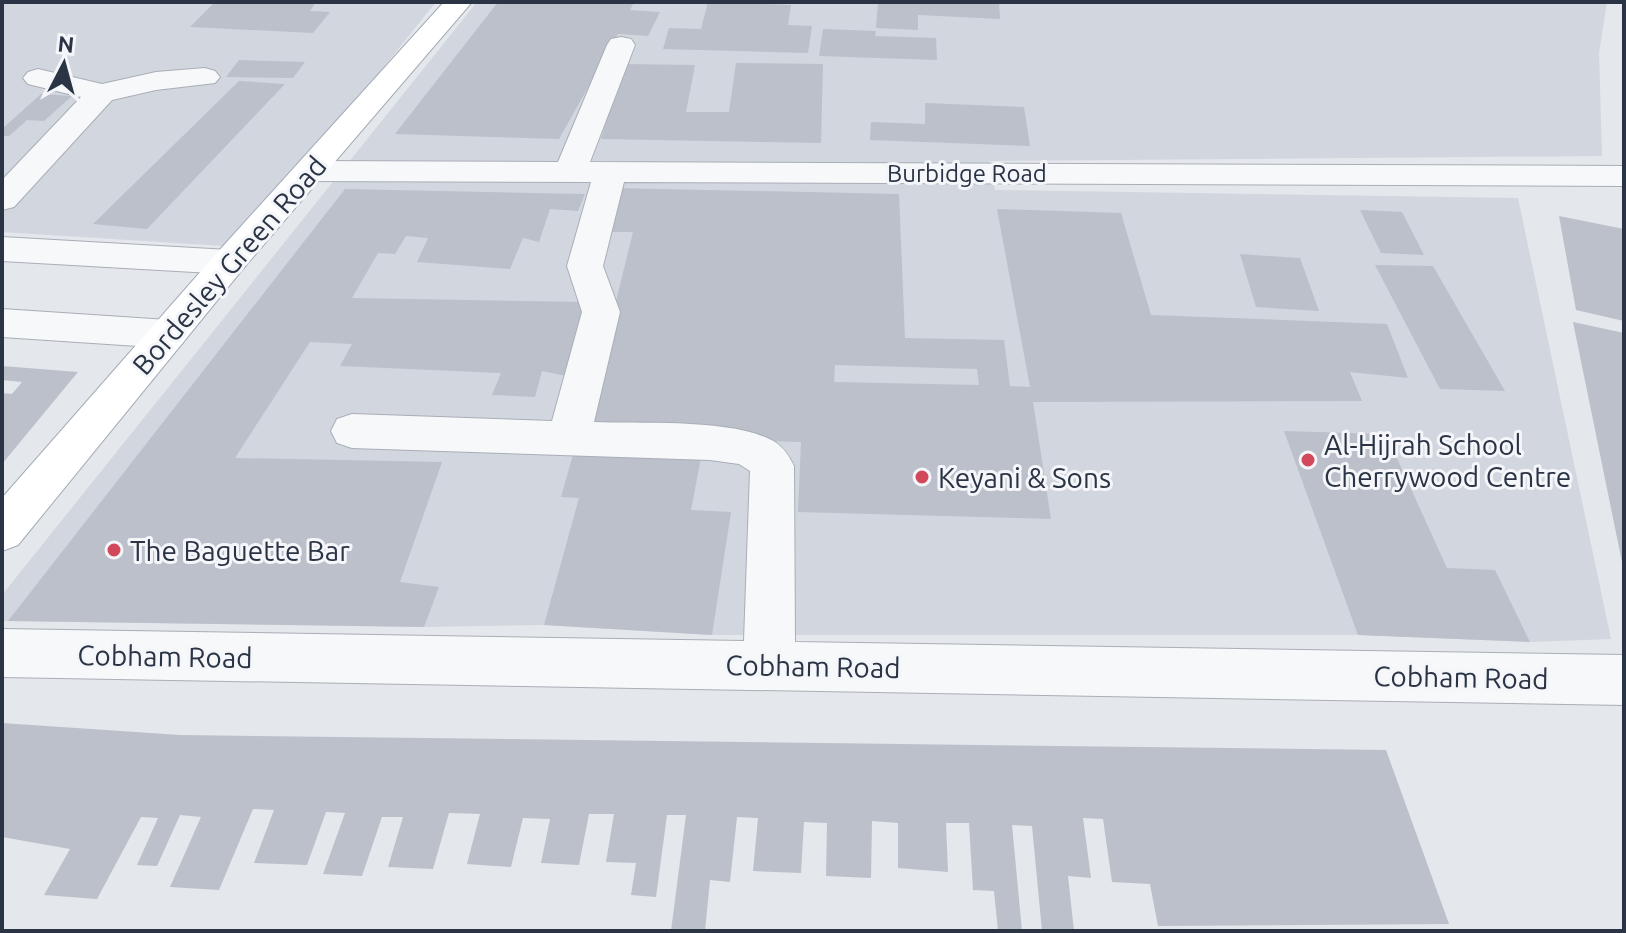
<svg xmlns="http://www.w3.org/2000/svg" width="1626" height="933" viewBox="0 0 1626 933" font-family="Ubuntu,sans-serif">
<rect width="100%" height="100%" fill="#e4e7ec"/>
<!-- built -->
<g fill="#d2d6de">
<path d="M 2,2 L 436,2 L 239,247 L 2,232 Z"/>
<path d="M 477,2 L 1607,2 L 1599,53 L 1602,156 L 989,161 L 995,190 L 1518,198 L 1611,639 L 1530,642 L 1358,635 L 712,635 L 544,625 L 424,627 L 2,621 L 2,595 Z"/>
</g>
<!-- building -->
<g fill="#bbc0ca" fill-rule="evenodd">
<path d="M 215,2 L 316,2 L 310,11 L 330,12 L 313,33 L 190,27 Z"/>
<path d="M 498,2 L 634,2 L 630,10 L 660,12 L 648,36 L 618,34 L 559,139 L 395,134 Z"/>
<path d="M 708,2 L 791,5 L 788,25 L 812,26 L 808,53 L 663,49 L 669,28 L 701,29 Z"/>
<path d="M 878,2 L 999,2 L 1000,19 L 918,15 L 918,30 L 876,28 Z"/>
<path d="M 823,29 L 876,31 L 875,36 L 936,38 L 937,60 L 819,56 Z"/>
<path d="M 239,60 L 305,62 L 293,78 L 226,77 Z"/>
<path d="M 736,63 L 823,64 L 821,143 L 601,139 L 623,64 L 695,65 L 686,112 L 729,112 Z"/>
<path d="M 239,81 L 285,84 L 147,229 L 93,224 Z"/>
<path d="M 41,94 L 72,96 L 44,121 L 27,120 L 9,136 L 2,136 L 2,129 Z"/>
<path d="M 925,103 L 1024,107 L 1030,146 L 870,140 L 871,122 L 925,124 Z"/>
<path d="M 614,188 L 899,194 L 905,338 L 1004,340 L 1010,386 L 1030,387 L 997,209 L 1121,213 L 1151,315 L 1387,324 L 1408,378 L 1350,372 L 1362,401 L 1033,402 L 1051,519 L 798,512 L 801,442 L 722,440 L 723,427 L 586,423 L 633,232 L 602,232 ZM 835,365 L 977,369 L 979,385 L 834,382 Z"/>
<path d="M 345,189 L 585,194 L 578,211 L 550,209 L 539,242 L 523,238 L 510,269 L 417,262 L 428,238 L 406,236 L 395,254 L 378,253 L 352,298 L 586,302 L 566,376 L 542,371 L 535,397 L 492,395 L 501,373 L 340,366 L 352,344 L 310,342 L 235,458 L 442,462 L 400,582 L 439,587 L 424,627 L 8,621 Z"/>
<path d="M 1360,210 L 1402,212 L 1424,255 L 1381,253 Z"/>
<path d="M 1559,216 L 1624,229 L 1624,321 L 1576,310 Z"/>
<path d="M 1240,254 L 1300,258 L 1319,311 L 1256,307 Z"/>
<path d="M 1375,265 L 1433,266 L 1505,391 L 1440,389 Z"/>
<path d="M 1573,322 L 1624,333 L 1624,567 L 1623,567 Z"/>
<path d="M 2,366 L 78,372 L 2,464 L 2,393 L 12,394 L 22,382 L 2,380 Z"/>
<path d="M 1284,431 L 1386,434 L 1447,568 L 1495,570 L 1530,642 L 1358,635 Z"/>
<path d="M 574,451 L 701,458 L 691,510 L 731,512 L 712,635 L 544,625 L 579,498 L 561,497 Z"/>
<path d="M 2,723 L 180,735 L 1386,750 L 1449,924 L 1158,926 L 1150,884 L 1112,882 L 1103,819 L 1083,818 L 1091,878 L 1068,876 L 1074,931 L 1042,931 L 1032,826 L 1012,825 L 1022,931 L 998,931 L 994,891 L 973,890 L 969,823 L 946,823 L 948,872 L 898,868 L 898,823 L 872,821 L 871,878 L 826,876 L 827,823 L 804,822 L 801,873 L 753,871 L 758,818 L 737,817 L 730,882 L 710,880 L 705,931 L 671,931 L 686,815 L 667,815 L 656,897 L 631,895 L 636,863 L 606,862 L 614,814 L 589,814 L 579,865 L 541,863 L 550,819 L 523,818 L 511,867 L 467,864 L 480,814 L 449,813 L 433,869 L 388,867 L 403,817 L 382,817 L 362,876 L 323,874 L 345,813 L 326,812 L 307,865 L 254,863 L 274,810 L 253,809 L 219,890 L 170,887 L 201,817 L 180,815 L 157,866 L 137,865 L 158,818 L 141,817 L 97,899 L 44,895 L 70,849 L 2,837 Z"/>
</g>
<g fill="none" stroke-linecap="round" stroke-linejoin="round">
<defs>
<g id="minor">
<path d="M 621,37 L 631,39 L 635,45 L 590,162 L 1624,166 L 1624,186 L 624,182 L 603,266 L 620,312 L 594,422 C 641,424 735,418 775,442 C 784,448 789,456 794,466 L 795,642 L 1624,655 L 1624,705 L 2,677 L 2,629 L 744,641 L 750,471 L 739,464 L 710,460 L 352,448 L 337,443 L 331,431 L 337,419 L 352,414 L 552,421 L 582,312 L 567,266 L 591,182 L 310,181 L 298,178 L 294,171 L 298,164 L 310,161 L 558,162 L 607,45 L 611,39 Z"/>
<path d="M 205,68 L 215,71 L 220,77 L 215,83 L 156,90 L 112,100 L 14,207 L 2,210 L 2,180 L 81,97 L 28,84 L 23,78 L 28,72 L 38,69 L 102,84 L 156,72 Z"/>
<path d="M 2,237 L 229,250 L 242,254 L 247,262 L 242,270 L 229,274 L 2,261 Z"/>
<path d="M 2,309 L 168,320 L 182,324 L 188,334 L 182,344 L 168,348 L 2,337 Z"/>
</g>
<path id="major" d="M 444,2 L 472,2 L 242,270 L 18,545 L 2,551 L 2,498 L 216,254 Z"/>
</defs>
<!-- minor casing -->
<use href="#minor" stroke="#a9aeb7" stroke-width="2"/>
<!-- major casing -->
<use href="#major" stroke="#a3abb8" stroke-width="2"/>
<!-- minor -->
<use href="#minor" fill="#f7f8fa" fill-rule="evenodd"/>
<!-- major -->
<use href="#major" fill="#fff" fill-rule="evenodd"/>
</g>
<!-- markers -->
<g fill="#d1495b" stroke="#f4f6f9" stroke-width="3">
<circle cx="1308" cy="460" r="8"/>
<circle cx="922" cy="477" r="8"/>
<circle cx="114" cy="550" r="8"/>
</g>
<g text-anchor="middle" dominant-baseline="central" stroke-width="6" stroke-linejoin="round" paint-order="stroke">
<!-- far-street labels -->
<g font-size="24" fill="#2b3445" stroke="#f4f6f9">
<text x="967" y="173">Burbidge Road</text>
</g>
<!-- street labels -->
<g font-size="28" fill="#2b3445" stroke="#f4f6f9">
<text transform="translate(229 265) rotate(-49)">Bordesley Green Road</text>
<text transform="translate(165 656) rotate(1)">Cobham Road</text>
<text transform="translate(813 666) rotate(1)">Cobham Road</text>
<text transform="translate(1461 677) rotate(1)">Cobham Road</text>
</g>
<!-- poi labels -->
<g font-size="28" fill="#2b3445" stroke="#f4f6f9" text-anchor="start">
<text x="1324" y="444">Al-Hijrah School<tspan x="1324" dy="32">Cherrywood Centre</tspan></text>
<text x="938" y="477">Keyani &amp; Sons</text>
<text x="130" y="550">The Baguette Bar</text>
</g>
</g>
<!-- border -->
<rect width="1626" height="933" fill="none" stroke="#2b3445" stroke-width="8"/>
<!-- north arrow -->
<g transform="translate(64 64) rotate(6)" stroke="#f4f6f9" stroke-width="6" paint-order="stroke">
<path d="M0-6L14 30L0 20L-14 30Z" fill="#2b3445"/>
<text y="-12" font-size="22" font-weight="bold" text-anchor="middle" fill="#2b3445">N</text>
</g>
</svg>
